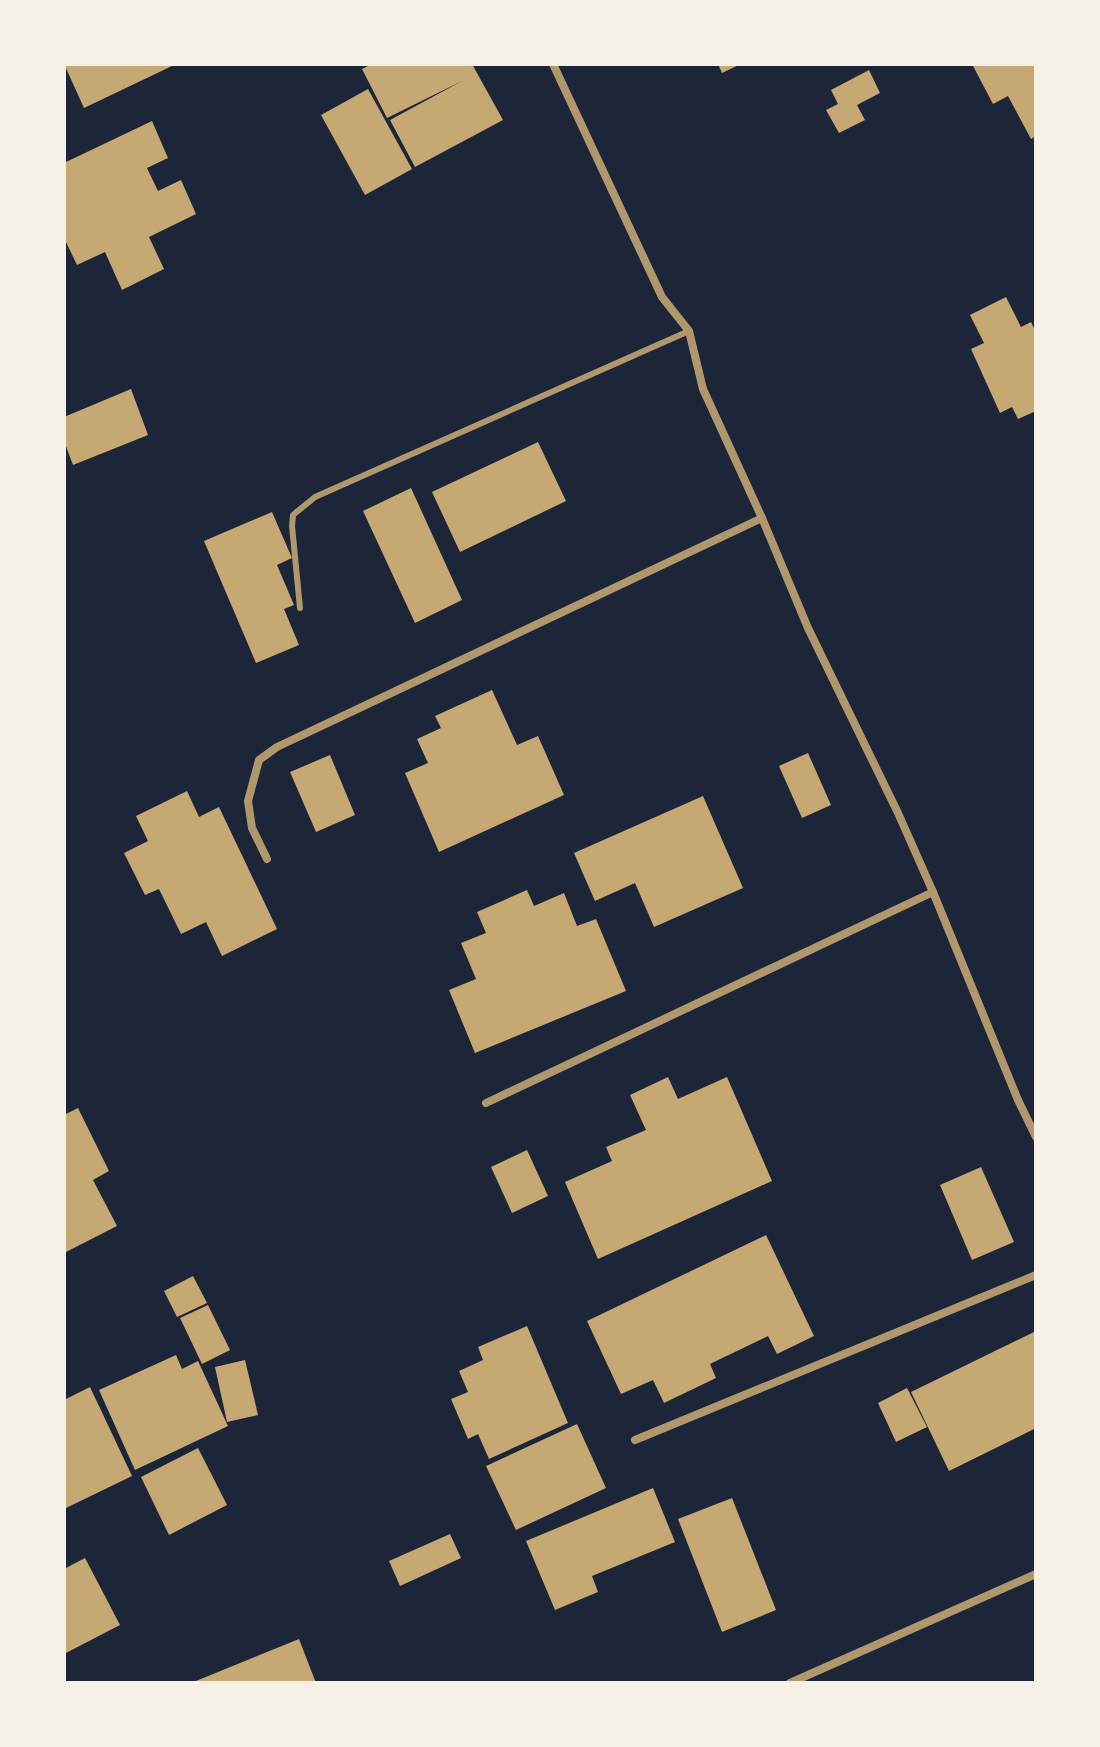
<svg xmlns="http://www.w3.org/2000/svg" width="1100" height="1747" viewBox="0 0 1100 1747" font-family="'PT Sans',sans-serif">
<rect width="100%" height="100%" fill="#14213d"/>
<!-- green -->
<rect fill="#1d2539" x="64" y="64" width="972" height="1619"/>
<!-- building -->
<g fill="#c6a872">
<path d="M 64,64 L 171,64 L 172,66 L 84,108 Z"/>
<path d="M 372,64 L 472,64 L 503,120 L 415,167 L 390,120 L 462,81 L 387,118 L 362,69 Z"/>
<path d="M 718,64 L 741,64 L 722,73 Z"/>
<path d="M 972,64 L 1036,64 L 1036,136 L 1031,139 L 1008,96 L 993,104 Z"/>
<path d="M 869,70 L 880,93 L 857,105 L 865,120 L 839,133 L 826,110 L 838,104 L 831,90 Z"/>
<path d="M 368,89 L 412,169 L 365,195 L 321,115 Z"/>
<path d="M 152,121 L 168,158 L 147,168 L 158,191 L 181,180 L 196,214 L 149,237 L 164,269 L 122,290 L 105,252 L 77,265 L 64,238 L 64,163 Z"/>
<path d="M 1006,297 L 1021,327 L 1031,322 L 1036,332 L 1036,411 L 1018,419 L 1012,407 L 1000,413 L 971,349 L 984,343 L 970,315 Z"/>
<path d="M 131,389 L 148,435 L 73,465 L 64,441 L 64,417 Z"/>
<path d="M 538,442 L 566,501 L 460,552 L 432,492 Z"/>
<path d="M 411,488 L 462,600 L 415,623 L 363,511 Z"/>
<path d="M 272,512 L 292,558 L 277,565 L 294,605 L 284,609 L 299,645 L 256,663 L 204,541 Z"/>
<path d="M 492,690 L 517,745 L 538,736 L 564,795 L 439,852 L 405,773 L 428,763 L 417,739 L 441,728 L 435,716 Z"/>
<path d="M 808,753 L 831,805 L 802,818 L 779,766 Z"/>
<path d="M 330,755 L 355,815 L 316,832 L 290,772 Z"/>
<path d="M 187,791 L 199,817 L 219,807 L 277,929 L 222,956 L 206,922 L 181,934 L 159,889 L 145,895 L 124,853 L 148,841 L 136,816 Z"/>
<path d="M 703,796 L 743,888 L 654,927 L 635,883 L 595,901 L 574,853 Z"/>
<path d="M 527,890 L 534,906 L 564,893 L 577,926 L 596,919 L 626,991 L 475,1053 L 449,990 L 476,979 L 461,943 L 486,933 L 477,912 Z"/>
<path d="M 668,1077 L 678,1099 L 727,1077 L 772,1181 L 598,1259 L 565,1182 L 612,1161 L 606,1147 L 646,1130 L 630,1095 Z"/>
<path d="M 78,1108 L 109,1171 L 93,1180 L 117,1226 L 64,1253 L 64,1115 Z"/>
<path d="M 527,1150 L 548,1196 L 512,1213 L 491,1167 Z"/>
<path d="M 981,1167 L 1014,1242 L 972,1260 L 940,1185 Z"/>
<path d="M 766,1235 L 814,1336 L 777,1354 L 768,1336 L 710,1364 L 716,1378 L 664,1403 L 653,1380 L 621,1394 L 587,1321 Z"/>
<path d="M 193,1276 L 207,1303 L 177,1317 L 164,1291 Z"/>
<path d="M 208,1305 L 230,1350 L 202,1364 L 180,1318 Z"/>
<path d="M 527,1326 L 568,1423 L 489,1459 L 478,1434 L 468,1439 L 451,1399 L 468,1392 L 459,1371 L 483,1360 L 478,1347 Z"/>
<path d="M 1036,1331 L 1036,1428 L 949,1471 L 911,1392 Z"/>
<path d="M 176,1355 L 182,1369 L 198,1361 L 228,1426 L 135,1470 L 99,1390 Z"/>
<path d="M 245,1360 L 258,1415 L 227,1422 L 215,1367 Z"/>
<path d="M 90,1387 L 132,1476 L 64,1509 L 64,1400 Z"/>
<path d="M 907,1388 L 927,1427 L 896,1442 L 878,1403 Z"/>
<path d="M 577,1424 L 606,1488 L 516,1530 L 486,1466 Z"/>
<path d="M 198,1448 L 227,1505 L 169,1535 L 141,1477 Z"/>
<path d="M 653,1488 L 675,1542 L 592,1576 L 598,1592 L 555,1610 L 526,1541 Z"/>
<path d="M 732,1498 L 776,1610 L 722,1632 L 678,1519 Z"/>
<path d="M 450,1534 L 461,1558 L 400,1586 L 389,1561 Z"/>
<path d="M 85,1558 L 120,1625 L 64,1654 L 64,1569 Z"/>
<path d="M 299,1639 L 316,1683 L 191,1683 Z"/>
</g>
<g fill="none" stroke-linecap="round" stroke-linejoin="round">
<!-- service -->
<path stroke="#b1986c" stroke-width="6" d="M 300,608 L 292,526 L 293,515 L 315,497 L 689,331"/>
<!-- minor -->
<g stroke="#b1986c" stroke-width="8">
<path d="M 553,64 L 662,297 L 689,331 L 703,389 L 762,518 L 808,628 L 898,813 L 933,892 L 1018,1100 L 1036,1137"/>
<path d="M 267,859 L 252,828 L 248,801 L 259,760 L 277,747 L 762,518"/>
<path d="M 486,1103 L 933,892"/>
<path d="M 635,1440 L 1036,1275"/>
<path d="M 790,1683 L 1036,1574"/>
</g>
</g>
<!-- border -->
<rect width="1100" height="1747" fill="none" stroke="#f6f1e7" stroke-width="132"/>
</svg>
